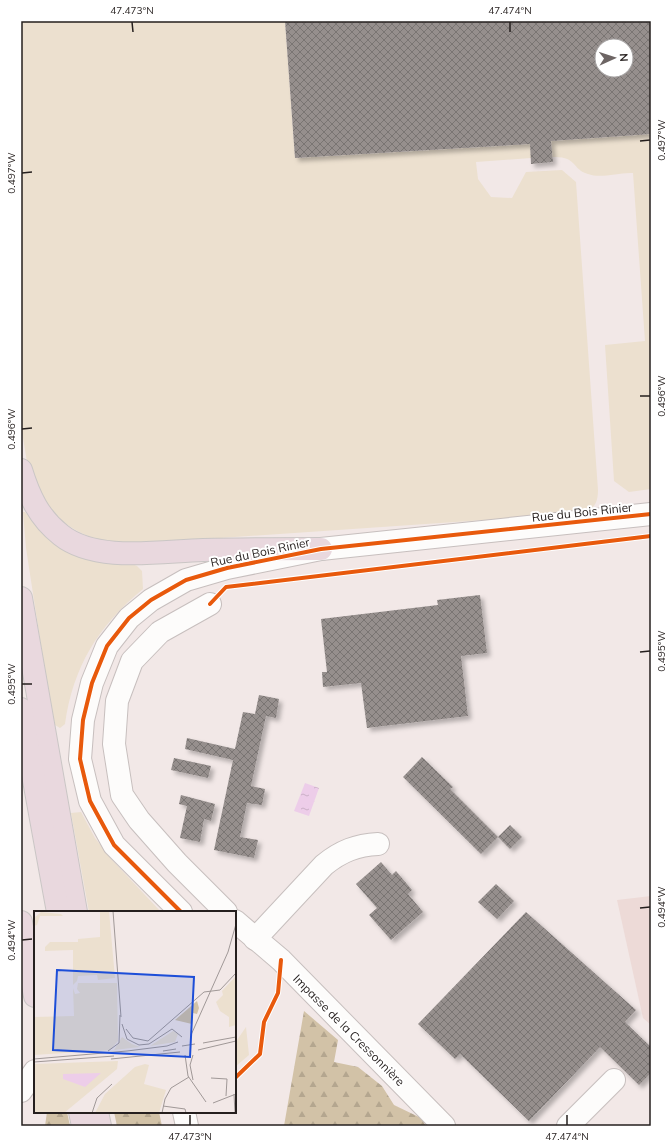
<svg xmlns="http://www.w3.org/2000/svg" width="672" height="1147" viewBox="0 0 672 1147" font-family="Mulish,sans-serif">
<defs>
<pattern id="forest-firs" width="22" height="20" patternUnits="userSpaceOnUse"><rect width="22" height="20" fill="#d2c2a7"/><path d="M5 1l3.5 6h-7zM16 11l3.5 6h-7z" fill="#b4a68f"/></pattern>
<pattern id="water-ripples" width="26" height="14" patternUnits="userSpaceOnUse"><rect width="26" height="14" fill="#edcde9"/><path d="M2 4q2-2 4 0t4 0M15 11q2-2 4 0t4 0" fill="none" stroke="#cbb0c7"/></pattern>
<pattern id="building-cross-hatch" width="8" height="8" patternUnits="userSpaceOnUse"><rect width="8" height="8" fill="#968f8d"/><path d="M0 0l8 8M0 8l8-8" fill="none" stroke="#7a7473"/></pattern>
<filter id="shadow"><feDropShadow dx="3.5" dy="3.5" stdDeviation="2" flood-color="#0004"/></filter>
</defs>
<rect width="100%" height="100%" fill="#f2e8e7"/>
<!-- built -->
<path fill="#eddad7" d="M 651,896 L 651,1025 L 643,1018 L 617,900 Z"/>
<!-- green -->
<g fill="#ece0cf">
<path d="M 21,21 L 285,21 L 295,158 L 530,144 L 531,158 L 476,162 L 478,179 L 491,197 L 512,198 L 526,172 L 562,170 L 576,182 L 598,490 C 598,509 589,512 572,514 L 133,544 C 125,543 116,544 108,542 C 73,535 38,509 29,473 C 26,458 24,442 21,427 Z"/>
<path d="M 651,134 L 651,489 L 629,492 L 614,481 L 605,345 L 645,341 L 633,173 C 619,172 601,179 588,174 C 571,169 578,156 552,157 L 551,141 Z"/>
<path d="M 23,512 L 25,512 L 33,521 L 137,566 L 142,571 L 143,589 C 98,626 73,667 65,724 L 60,728 L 55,725 L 49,698 L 26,548 Z"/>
<path d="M 81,812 L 95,838 L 113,861 L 161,912 L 89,912 L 71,813 Z"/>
<path d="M 246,1027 L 249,1055 L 235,1067 L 235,1043 Z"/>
</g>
<!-- forest -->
<g fill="url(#forest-firs)">
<path d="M 304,1011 L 338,1040 L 334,1062 L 358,1067 L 382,1086 L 394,1105 L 421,1118 L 426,1126 L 284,1126 Z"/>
<path d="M 47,1112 L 67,1112 L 70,1126 L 45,1126 Z"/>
<path d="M 114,1112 L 159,1112 L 162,1126 L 117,1126 Z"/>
</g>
<!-- water -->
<path fill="url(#water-ripples)" d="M 305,783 L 319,788 L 309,816 L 294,811 Z"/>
<!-- building -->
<g fill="url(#building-cross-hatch)" fill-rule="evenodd" filter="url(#shadow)">
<path d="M 285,21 L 651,21 L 651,134 L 551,141 L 553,162 L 531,164 L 530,144 L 295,158 ZM 602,46 L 626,46 L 626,70 L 602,70 Z"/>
<path d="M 480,595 L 487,653 L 461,656 L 468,716 L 367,728 L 361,683 L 323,687 L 322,672 L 327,672 L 321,619 L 438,605 L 437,600 Z"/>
<path d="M 259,695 L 279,699 L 276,718 L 266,716 L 251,786 L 265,789 L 262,805 L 247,803 L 240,837 L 258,840 L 254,858 L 214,850 L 233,760 L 185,749 L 187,738 L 235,749 L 243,712 L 255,714 Z"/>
<path d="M 422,757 L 453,787 L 450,789 L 498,837 L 481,854 L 403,777 Z"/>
<path d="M 174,758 L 211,766 L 208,778 L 171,770 Z"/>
<path d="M 181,795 L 215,804 L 211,821 L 204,819 L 200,842 L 180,838 L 187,806 L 179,804 Z"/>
<path d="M 510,825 L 522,837 L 510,849 L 498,837 Z"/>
<path d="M 381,862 L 392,875 L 396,871 L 412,890 L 408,894 L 423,912 L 391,940 L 369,915 L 377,908 L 356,884 Z"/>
<path d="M 496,884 L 514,901 L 497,919 L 478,902 Z"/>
<path d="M 526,912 L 636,1010 L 625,1022 L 651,1047 L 651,1073 L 639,1085 L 600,1047 L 529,1121 L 460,1054 L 455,1059 L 418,1024 Z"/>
</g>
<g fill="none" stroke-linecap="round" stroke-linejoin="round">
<defs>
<g id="minor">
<path d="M 210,604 L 160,632 L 132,661 L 117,701 L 114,744 L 122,795 L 139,820 L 177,863 L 226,912"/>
<path d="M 181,912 L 114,845 L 90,801 L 80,759 L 83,720 L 92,683 L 107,646 L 129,618 L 151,600 L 186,580 L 227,568 L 321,549 L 651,514"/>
<path d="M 235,921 L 281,960 L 444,1126"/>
<path d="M 255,939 L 324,865 C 341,851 357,845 378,844"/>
<path d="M 21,1091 L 35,1071"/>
<path d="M 184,1112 L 187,1126"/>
<path d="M 568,1126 L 614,1080"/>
</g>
<g id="highway">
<path d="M 21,470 C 29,496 39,518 61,535 C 96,563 161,551 203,550 C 243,549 282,549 321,549"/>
<path d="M 21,598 L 76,912"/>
<path d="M 21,709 L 58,912"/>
<path d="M 21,922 L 35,996"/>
<path d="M 80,1112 L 83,1126"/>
<path d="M 97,1112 L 100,1126"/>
</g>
</defs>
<!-- minor casing -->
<use href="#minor" stroke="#c7bfbe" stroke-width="24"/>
<!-- highway casing -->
<use href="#highway" stroke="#cac6c5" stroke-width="24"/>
<!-- minor -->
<use href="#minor" stroke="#fdfcfb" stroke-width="22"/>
<!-- highway -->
<use href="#highway" stroke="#e9d8de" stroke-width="22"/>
<defs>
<g id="cycleway">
<path d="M 210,604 L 226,587 L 651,536"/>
<path d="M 181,912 L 114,845 L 90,801 L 80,759 L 83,720 L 92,683 L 107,646 L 129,618 L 151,600 L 186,580 L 227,568 L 321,549 L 651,514"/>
<path d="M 235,1078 L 260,1054 L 264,1022 L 278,993 L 281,960"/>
</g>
</defs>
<!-- cycleway casing -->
<use href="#cycleway" stroke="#fff" stroke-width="6"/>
<!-- cycleway -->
<use href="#cycleway" stroke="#e8590c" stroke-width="4"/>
</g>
<!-- ticks -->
<path fill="none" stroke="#251f1e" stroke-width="1.5" d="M 132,22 L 133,32M 510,22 L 510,32M 640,141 L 650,140M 22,173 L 32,172M 640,396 L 650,396M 22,429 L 32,428M 640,652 L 650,651M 22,684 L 32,684M 640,908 L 650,907M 22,940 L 32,939M 190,1115 L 190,1125M 567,1115 L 567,1125"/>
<g text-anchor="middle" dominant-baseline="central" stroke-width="4" stroke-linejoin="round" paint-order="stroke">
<!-- street labels -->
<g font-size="12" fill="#251f1e" stroke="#fff">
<text transform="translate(582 512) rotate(-6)">Rue du Bois Rinier</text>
<text transform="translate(260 552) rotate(-12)">Rue du Bois Rinier</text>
<text transform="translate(349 1030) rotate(45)">Impasse de la Cressonnière</text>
</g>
</g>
<!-- overview -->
<g transform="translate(34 911)">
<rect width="202" height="202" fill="#f2e8e7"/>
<path d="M 66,0 L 75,0 L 81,67 L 64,69 L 63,64 L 44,65 L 43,70 L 39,74 L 39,39 L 11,40 L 11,36 L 16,31 L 44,31 L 44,28 L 66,26 ZM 7,1 L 27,3 L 29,5 L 6,5 L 3,14 L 0,15 L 0,7 ZM 202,65 L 202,114 L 195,116 L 195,106 L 186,100 L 182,91 L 189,84 L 188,80 ZM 44,72 L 83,72 L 84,130 L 76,139 L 0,144 L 0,106 L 40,105 L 39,77 L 41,83 L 46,82 L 43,78 ZM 139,120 L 144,123 L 141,131 L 116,135 ZM 88,126 L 98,133 L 106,136 L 80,139 ZM 84,150 L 83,158 L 30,202 L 0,202 L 0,153 Z" fill="#ece0cf"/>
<path d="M 163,90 L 165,97 L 163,103 L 159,102 L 158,113 L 141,109 Z" fill="#d2c2a7"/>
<path d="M 111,153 L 115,154 L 110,173 L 132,179 L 125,202 L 61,202 L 71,183 L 101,156 Z" fill="#ece0cf"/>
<path d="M 67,162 L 51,176 L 29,168 L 29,163 Z" fill="#edcde9"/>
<path fill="none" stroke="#a09897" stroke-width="1" d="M 79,0 L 87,106M 88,113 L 93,128 L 105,134 L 115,133 L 138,118 L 148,126M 92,118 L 99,127 L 114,130 L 170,81 L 186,79 L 202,62M 157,124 L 194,41 L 202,13M 169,132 L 202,126M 148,135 L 161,133M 164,139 L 202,130M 74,140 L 85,132 L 86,104M 129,140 L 142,138M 151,144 L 154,165 L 172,191M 0,148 L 93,140 L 133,135 L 144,131M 77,148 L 146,141M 0,151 L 80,145M 177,167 L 193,168 L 192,185M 159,169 L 156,154 L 159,144M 200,183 L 201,202M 179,192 L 202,183M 129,195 L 151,198 L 152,202M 58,202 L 63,187 L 78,173M 128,202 L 131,188 L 137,177 L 155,166"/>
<path fill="#1d4ed8" fill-opacity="0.15" stroke="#1d4ed8" stroke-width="2" d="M 23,59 L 160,66 L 156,146 L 19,139 Z"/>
<rect width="202" height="202" fill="none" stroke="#251f1e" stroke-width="2"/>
</g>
<!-- border -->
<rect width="672" height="1147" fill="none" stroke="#ffffff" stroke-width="44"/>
<!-- north arrow -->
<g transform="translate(614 58) rotate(87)"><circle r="19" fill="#ffffff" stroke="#a8a5a5"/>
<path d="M0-3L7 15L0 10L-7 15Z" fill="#6d6564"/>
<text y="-6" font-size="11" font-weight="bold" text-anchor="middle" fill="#251f1e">N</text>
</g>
<rect x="22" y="22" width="628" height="1103" fill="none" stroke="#251f1e" stroke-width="1.5"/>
<g font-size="10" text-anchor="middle" fill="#251f1e">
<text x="132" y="14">47.473°N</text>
<text x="510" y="14">47.474°N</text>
<text transform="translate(661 140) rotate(-90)" y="4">0.497°W</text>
<text transform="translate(11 173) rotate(-90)" y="4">0.497°W</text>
<text transform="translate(661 396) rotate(-90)" y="4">0.496°W</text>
<text transform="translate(11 429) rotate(-90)" y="4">0.496°W</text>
<text transform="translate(661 651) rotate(-90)" y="4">0.495°W</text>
<text transform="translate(11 684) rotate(-90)" y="4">0.495°W</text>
<text transform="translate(661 907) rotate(-90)" y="4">0.494°W</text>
<text transform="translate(11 940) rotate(-90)" y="4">0.494°W</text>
<text x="190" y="1140">47.473°N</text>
<text x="567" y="1140">47.474°N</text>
</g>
</svg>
